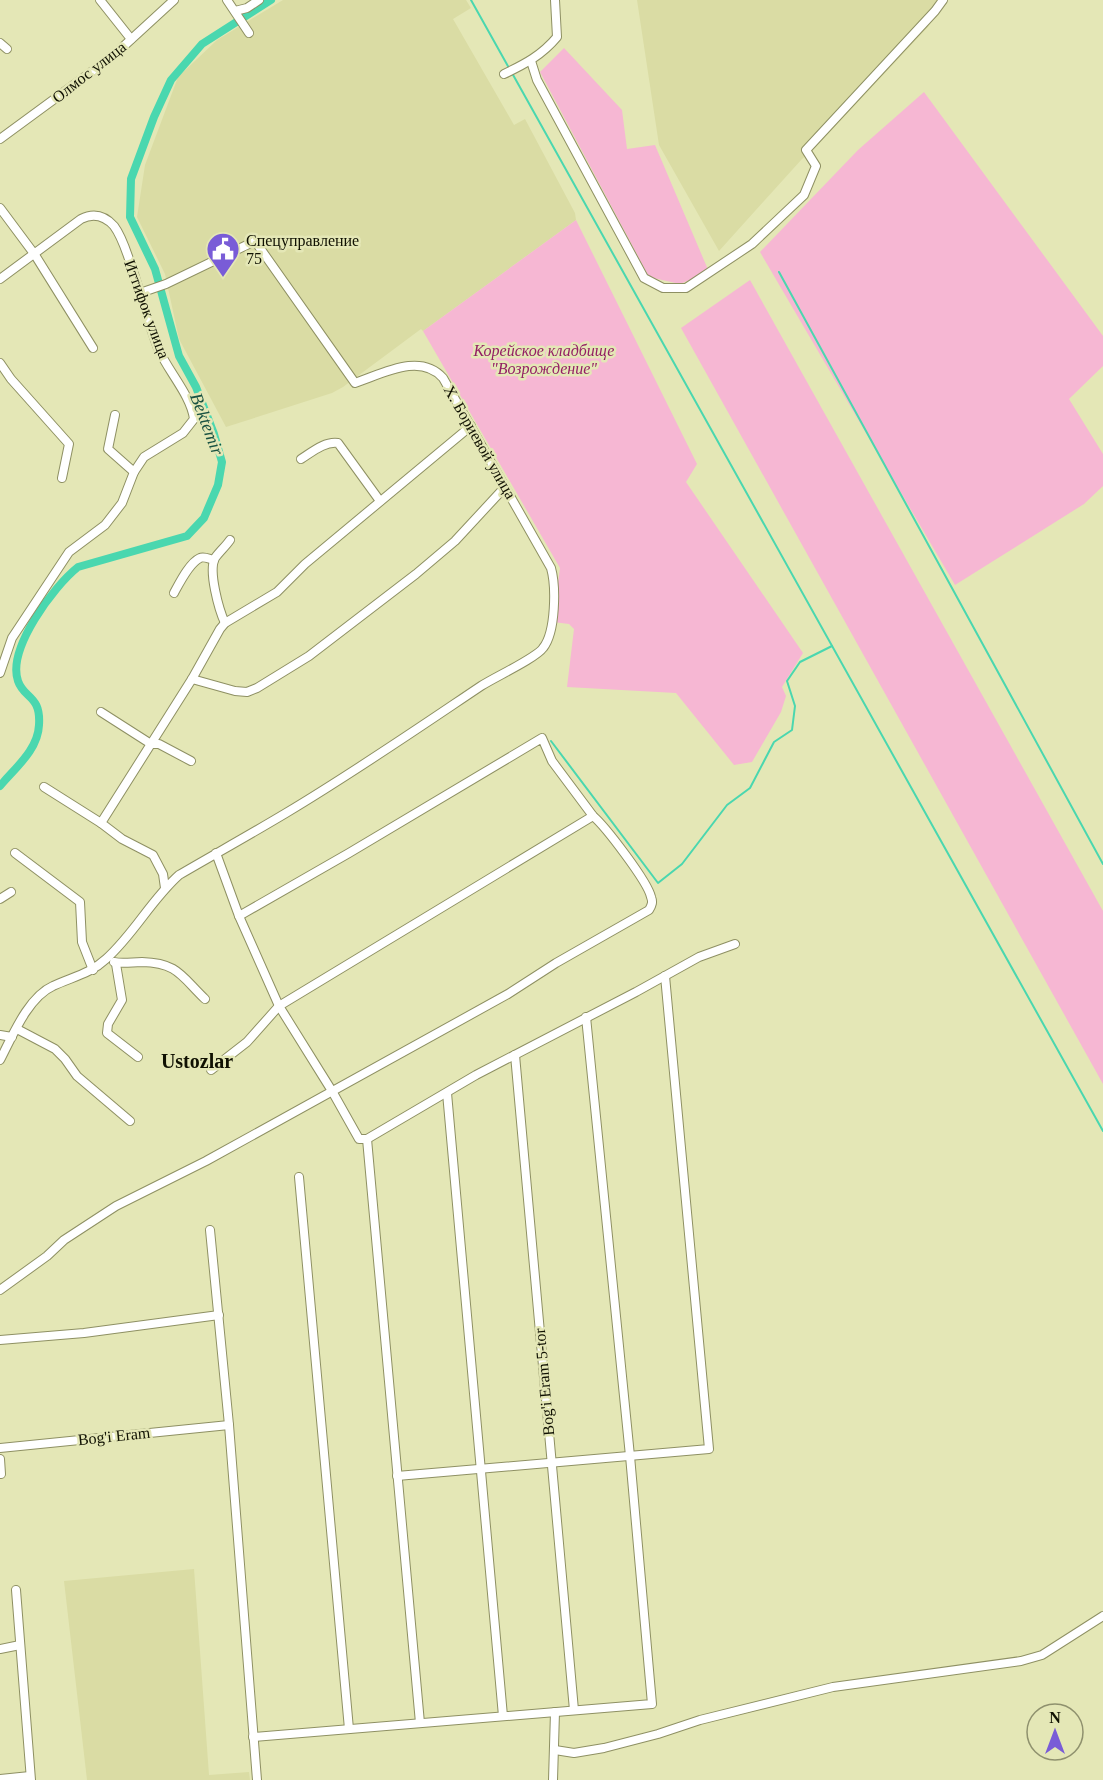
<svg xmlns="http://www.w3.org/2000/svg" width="1103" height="1780" viewBox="0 0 1103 1780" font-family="'Times New Roman',serif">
<rect width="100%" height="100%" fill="#e4e7b6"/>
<!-- built -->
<g fill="#dadca4">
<path d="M 283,0 L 466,0 L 471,8 L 453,19 L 514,125 L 525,119 L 575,213 L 576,220 L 423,331 L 421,329 L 343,387 L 332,393 L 226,427 L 179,339 L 165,274 L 137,217 L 145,165 L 178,77 L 217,40 Z"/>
<path d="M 637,0 L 945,0 L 928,27 L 815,148 L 802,159 L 719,251 L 659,145 Z"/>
<path d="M 194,1569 L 209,1775 L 249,1772 L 250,1780 L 87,1780 L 64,1581 Z"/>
</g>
<!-- green -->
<g fill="#f6b7d3">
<path d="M 564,48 L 622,110 L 627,149 L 655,145 L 709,272 L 680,284 L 649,277 L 540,72 Z"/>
<path d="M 924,92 L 1103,336 L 1103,366 L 1069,399 L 1103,454 L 1103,486 L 1084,504 L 955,585 L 760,252 L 858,150 Z"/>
<path d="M 576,220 L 697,464 L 686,482 L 803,653 L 782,687 L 786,696 L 781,712 L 752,762 L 734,765 L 676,693 L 567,687 L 574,629 L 569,624 L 553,622 L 560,568 L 423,331 Z"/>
<path d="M 750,280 L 1103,911 L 1103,1084 L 681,328 Z"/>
</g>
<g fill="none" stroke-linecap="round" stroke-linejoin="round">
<!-- stream -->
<g stroke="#4ad7af" stroke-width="2">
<path d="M 471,0 L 509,68"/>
<path d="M 512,73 L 1103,1131"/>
<path d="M 779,272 L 1103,864"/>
<path d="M 551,741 L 658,883 L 682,864 L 727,805 L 750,788 L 774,742 L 792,730 L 795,706 L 787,681 L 800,662 L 832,646"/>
</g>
<!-- canal -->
<path stroke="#4ad7af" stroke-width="8" d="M 0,786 C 15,768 38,750 39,725 C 41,695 24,699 18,681 C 7,649 53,587 78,567 L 187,536 L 204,518 L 218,485 L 222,462 L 214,434 L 196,387 L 179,356 L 155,269 L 130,217 L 131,179 L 154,117 L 171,80 L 202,44 L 271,0"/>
<defs>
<g id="street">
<path d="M 100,0 L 131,39"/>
<path d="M 227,0 L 249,33"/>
<path d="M 235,11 L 247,8 L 259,0"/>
<path d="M 0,43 L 7,49"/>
<path d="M 531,61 L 537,80 L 644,278 L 663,288 L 686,288 L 752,244 L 804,195 L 816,166 L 806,150 L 935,11 L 943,0"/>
<path d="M 504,74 C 525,64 542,55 557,37 L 555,0"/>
<path d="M 0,139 L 113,56 L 174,0"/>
<path d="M 0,208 L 35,255 L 93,348"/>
<path d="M 0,279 L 81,219 C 93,213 104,215 114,226 C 123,238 127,254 132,268 C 141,295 148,322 158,348 C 167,370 191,395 194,419 L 183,433 L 144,457 L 134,472 L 122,503 L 105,525 L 69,552 L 12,638 L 0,673"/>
<path d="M 0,363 L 11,379 L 69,444 L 62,478"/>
<path d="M 115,415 L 108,449 L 134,472"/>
<path d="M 301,459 C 312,452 325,441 338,443 L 380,501"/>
<path d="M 174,593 C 179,584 189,563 200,558 C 204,556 209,559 214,560"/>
<path d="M 225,623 C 219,610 208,571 215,558 C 219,552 226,546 230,540"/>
<path d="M 192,679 L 235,691 L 247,692 L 257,688 L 309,656 L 416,574 L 455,541 L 505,487"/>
<path d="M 101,712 L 151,744 L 159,744 L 191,761"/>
<path d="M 44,787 L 101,823"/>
<path d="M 15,853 L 80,902 L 82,942 L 93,970"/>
<path d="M 216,853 L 239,916 L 279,1006 L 332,1091 L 359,1139 L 367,1139 L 476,1075 L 636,992 L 699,957 L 735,944"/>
<path d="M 165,888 L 163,874 L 153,855 L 122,839 L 101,823 L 192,679 L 220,629 L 225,623 L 277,592 L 305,564 L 471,426"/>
<path d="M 0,899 L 11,892"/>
<path d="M 114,962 C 122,964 133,962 142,962 C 178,963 181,976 205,999"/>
<path d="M 116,964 L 122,1000 L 108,1024 L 107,1033 L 138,1057"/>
<path d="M 17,1029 L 55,1049 L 65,1059 L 77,1076 L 130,1121"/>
<path d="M 0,1035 L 12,1037"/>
<path d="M 515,1055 L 574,1710"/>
<path d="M 0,1060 C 12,1037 28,997 53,986 C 72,977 90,974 106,959 C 134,934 151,900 179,875 C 215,854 251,834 286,813 C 353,773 417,729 481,686 C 495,677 536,658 543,648 C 556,632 556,586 551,568 L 443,378 C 420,352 382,374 355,383 L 255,241 L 166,284 L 140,293"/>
<path d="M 211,1070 L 247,1042 L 279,1006 L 593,816"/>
<path d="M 447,1093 L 503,1716"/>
<path d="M 367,1139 L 420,1723"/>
<path d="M 299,1177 L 349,1729"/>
<path d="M 210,1230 L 229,1425 L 257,1780"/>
<path d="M 0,1290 L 47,1256 L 64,1240 L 116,1206 L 206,1161 L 508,994 L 556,963 L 649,910 C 652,905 653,902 651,897 C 648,882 605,826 593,816 L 552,761 L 542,738 L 349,853 L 239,916"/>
<path d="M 0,1340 L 84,1333 L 219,1315"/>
<path d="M 0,1448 L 229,1425"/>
<path d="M 0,1459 L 1,1474"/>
<path d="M 397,1476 L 709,1449 L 665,976"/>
<path d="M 16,1590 L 31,1780"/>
<path d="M 0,1649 L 20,1645"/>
<path d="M 253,1737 L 652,1704 L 630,1456 L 586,1017"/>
<path d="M 555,1750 L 574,1753 L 604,1748 L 658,1734 L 700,1720 L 833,1687 L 1021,1661 L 1042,1655 L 1103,1616"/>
<path d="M 0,1779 L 30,1776"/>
<path d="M 553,1780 L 555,1712"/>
</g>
</defs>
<!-- street casing -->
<use href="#street" stroke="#8e9063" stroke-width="10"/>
<!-- street -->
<use href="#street" stroke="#fff" stroke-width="8"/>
</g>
<!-- icons -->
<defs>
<symbol id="civic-pin" viewBox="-11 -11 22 30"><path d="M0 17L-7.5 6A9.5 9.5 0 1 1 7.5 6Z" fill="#795cd7" stroke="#e4e7b6"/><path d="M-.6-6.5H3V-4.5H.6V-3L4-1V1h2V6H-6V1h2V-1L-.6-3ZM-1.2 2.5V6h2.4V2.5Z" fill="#fff"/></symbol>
</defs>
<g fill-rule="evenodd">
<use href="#civic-pin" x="204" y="230" width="38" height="52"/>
</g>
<g text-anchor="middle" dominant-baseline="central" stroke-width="5" stroke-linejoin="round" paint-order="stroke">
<!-- street labels -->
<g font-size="16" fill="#101102" stroke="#e4e7b6">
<text transform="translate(89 72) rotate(-38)">Олмос улица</text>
<text transform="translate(147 309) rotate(70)">Иттифок улица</text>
<text transform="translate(480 442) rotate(60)">Х. Бориевой улица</text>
<text transform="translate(544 1382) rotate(-95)">Bog'i Eram 5-tor</text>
<text transform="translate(114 1436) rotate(-6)">Bog'i Eram</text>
</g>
<!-- poi labels -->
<g font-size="16" fill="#101102" stroke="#e4e7b6" text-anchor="start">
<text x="246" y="240">Спецуправление<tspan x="246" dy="18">75</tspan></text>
</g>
<!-- park labels -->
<g font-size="16" font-style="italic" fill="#931e63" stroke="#e4e7b6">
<text x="544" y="350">Корейское кладбище<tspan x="544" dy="18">"Возрождение"</tspan></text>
</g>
<!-- water labels -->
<g font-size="18" font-style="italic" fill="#195242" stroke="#e4e7b6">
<text transform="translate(207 424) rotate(69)">Bektemir</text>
</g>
<!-- quarter labels -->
<g font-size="20" font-weight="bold" fill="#101102" stroke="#e4e7b6">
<text x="197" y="1061">Ustozlar</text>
</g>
</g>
<!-- north arrow -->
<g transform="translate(1055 1732)"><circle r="28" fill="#e4e7b6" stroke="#8f916e" stroke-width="1.5"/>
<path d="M0-4.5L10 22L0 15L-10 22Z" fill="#795cd7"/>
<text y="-9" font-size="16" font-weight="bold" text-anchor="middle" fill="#101102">N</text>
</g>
</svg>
